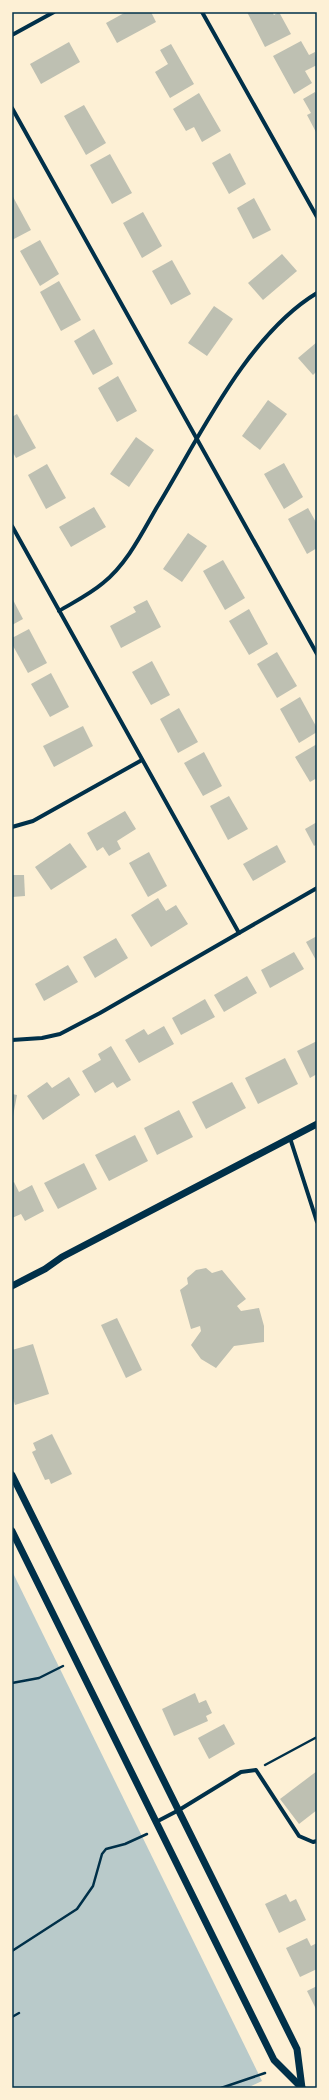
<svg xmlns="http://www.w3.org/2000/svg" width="329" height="2100" viewBox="0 0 329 2100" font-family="'Roboto Condensed',sans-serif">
<rect width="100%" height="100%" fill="#fdf0d5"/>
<!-- green -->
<path fill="#b9caca" d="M 12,1571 L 262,2081 L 247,2088 L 12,2088 Z"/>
<!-- building -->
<g fill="#bec0b2">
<path d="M 126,12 L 151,12 L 156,22 L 117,43 L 106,23 Z"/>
<path d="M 247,12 L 272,12 L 274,15 L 279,12 L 291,34 L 265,47 Z"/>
<path d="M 301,41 L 309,55 L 315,52 L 317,65 L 305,71 L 312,83 L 294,94 L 273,56 Z"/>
<path d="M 69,42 L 80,62 L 41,84 L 30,64 Z"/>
<path d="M 171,44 L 194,84 L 170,98 L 155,72 L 168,64 L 160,50 Z"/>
<path d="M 315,92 L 317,96 L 317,134 L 307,115 L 311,113 L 303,99 Z"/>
<path d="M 199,93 L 221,131 L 202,142 L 194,127 L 186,131 L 173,109 Z"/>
<path d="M 84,105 L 106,143 L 86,155 L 64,116 Z"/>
<path d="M 230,153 L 246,184 L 229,194 L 212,163 Z"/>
<path d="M 110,154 L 132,193 L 112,204 L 90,165 Z"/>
<path d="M 12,195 L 31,230 L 12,240 Z"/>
<path d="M 254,198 L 271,230 L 253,239 L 237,208 Z"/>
<path d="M 143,212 L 162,246 L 142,258 L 123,223 Z"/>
<path d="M 40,240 L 59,274 L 40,286 L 20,251 Z"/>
<path d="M 282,254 L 297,271 L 263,300 L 248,283 Z"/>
<path d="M 172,260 L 191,294 L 171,305 L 152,271 Z"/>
<path d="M 59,281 L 81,320 L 61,331 L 40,292 Z"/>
<path d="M 214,306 L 233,319 L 207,356 L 188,343 Z"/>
<path d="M 94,329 L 113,364 L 93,375 L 74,341 Z"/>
<path d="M 317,342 L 317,371 L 313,375 L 298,358 Z"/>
<path d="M 118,376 L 137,411 L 117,422 L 98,388 Z"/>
<path d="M 268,400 L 287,414 L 260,450 L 242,436 Z"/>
<path d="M 17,414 L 36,448 L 16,458 L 12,451 L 12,417 Z"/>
<path d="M 136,437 L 154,450 L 129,487 L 110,474 Z"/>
<path d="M 284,463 L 303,497 L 284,509 L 264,474 Z"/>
<path d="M 47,464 L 66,498 L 46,509 L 28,475 Z"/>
<path d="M 94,507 L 106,527 L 71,547 L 59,527 Z"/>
<path d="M 308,508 L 317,524 L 317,548 L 307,554 L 288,519 Z"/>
<path d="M 188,533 L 207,546 L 182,582 L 163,569 Z"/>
<path d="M 223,560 L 245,598 L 225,610 L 203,571 Z"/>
<path d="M 12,598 L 23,619 L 12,625 Z"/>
<path d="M 147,600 L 161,627 L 121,648 L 110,626 L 136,612 L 133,607 Z"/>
<path d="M 249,609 L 268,644 L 249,655 L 229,621 Z"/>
<path d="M 29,629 L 47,663 L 28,673 L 12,644 L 12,638 Z"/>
<path d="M 277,652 L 297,686 L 277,698 L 257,664 Z"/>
<path d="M 152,661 L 170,695 L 151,705 L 132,672 Z"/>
<path d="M 51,673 L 69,707 L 50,717 L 31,684 Z"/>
<path d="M 300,697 L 317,728 L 317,732 L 299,743 L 280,709 Z"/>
<path d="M 179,708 L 198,742 L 178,753 L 160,719 Z"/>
<path d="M 83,726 L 93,746 L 54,767 L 43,746 Z"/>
<path d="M 317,744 L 317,778 L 310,782 L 295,757 Z"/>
<path d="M 204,752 L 222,786 L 203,796 L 184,763 Z"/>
<path d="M 229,796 L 248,829 L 228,840 L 210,806 Z"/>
<path d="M 125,811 L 136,829 L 117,841 L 121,849 L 109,856 L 103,847 L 97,851 L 87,833 Z"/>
<path d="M 317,822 L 317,844 L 314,846 L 305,829 Z"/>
<path d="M 70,843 L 87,867 L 51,890 L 35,867 Z"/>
<path d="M 277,845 L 286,862 L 253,881 L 243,864 Z"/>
<path d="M 149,852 L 167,886 L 148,897 L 129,863 Z"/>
<path d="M 12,875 L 24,875 L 25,896 L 12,897 Z"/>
<path d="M 158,898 L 166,911 L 176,905 L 188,924 L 151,947 L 131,915 Z"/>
<path d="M 317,936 L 317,962 L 306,942 Z"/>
<path d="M 116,938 L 128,958 L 95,978 L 83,957 Z"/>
<path d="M 294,952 L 304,969 L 270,988 L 261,970 Z"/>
<path d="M 68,965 L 78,982 L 44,1001 L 35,984 Z"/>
<path d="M 247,976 L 257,993 L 224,1012 L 214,995 Z"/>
<path d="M 205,999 L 215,1017 L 181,1035 L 172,1018 Z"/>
<path d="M 164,1026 L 174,1044 L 139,1063 L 125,1040 L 144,1029 L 148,1035 Z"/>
<path d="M 317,1041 L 317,1074 L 310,1078 L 297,1051 Z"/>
<path d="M 111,1046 L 131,1080 L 117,1088 L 113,1082 L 95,1093 L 82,1071 L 101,1060 L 98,1054 Z"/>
<path d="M 285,1058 L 298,1084 L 258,1104 L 245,1078 Z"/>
<path d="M 69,1077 L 80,1095 L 43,1120 L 27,1096 L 47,1082 L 52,1088 Z"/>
<path d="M 232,1082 L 246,1108 L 206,1129 L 192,1102 Z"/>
<path d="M 12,1094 L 17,1095 L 13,1116 L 12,1116 Z"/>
<path d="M 179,1110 L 193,1137 L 157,1155 L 144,1128 Z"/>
<path d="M 135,1135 L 148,1161 L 109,1181 L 95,1155 Z"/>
<path d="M 84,1163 L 97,1189 L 58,1209 L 44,1183 Z"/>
<path d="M 14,1182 L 19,1192 L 32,1185 L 44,1211 L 25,1221 L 21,1214 L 12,1218 L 12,1183 Z"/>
<path d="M 206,1268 L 212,1273 L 222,1270 L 246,1299 L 237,1306 L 241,1311 L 259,1308 L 264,1326 L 264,1342 L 234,1346 L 216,1368 L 201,1359 L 191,1345 L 201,1331 L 200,1326 L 191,1329 L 180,1290 L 188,1284 L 187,1278 L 196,1270 Z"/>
<path d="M 117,1318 L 142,1370 L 126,1378 L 101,1325 Z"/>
<path d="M 33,1344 L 49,1394 L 15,1405 L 12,1395 L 12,1350 Z"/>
<path d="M 52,1434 L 72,1474 L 51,1484 L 49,1479 L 45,1480 L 32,1452 L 36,1450 L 33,1443 Z"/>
<path d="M 195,1693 L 199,1703 L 206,1700 L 212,1713 L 206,1716 L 208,1721 L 174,1736 L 162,1709 Z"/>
<path d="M 224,1724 L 235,1744 L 209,1759 L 198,1738 Z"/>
<path d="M 317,1771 L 317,1810 L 299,1824 L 280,1799 Z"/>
<path d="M 286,1894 L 290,1902 L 296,1899 L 306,1920 L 279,1933 L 265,1904 Z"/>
<path d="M 307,1938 L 311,1946 L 317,1943 L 317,1969 L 300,1977 L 286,1948 Z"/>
<path d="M 317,1986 L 317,2011 L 307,1991 Z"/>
</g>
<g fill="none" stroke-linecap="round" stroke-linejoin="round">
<!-- path -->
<g stroke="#003049" stroke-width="2.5">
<path d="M 12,1683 L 39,1678 L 63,1666"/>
<path d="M 265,1765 L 317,1737"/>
<path d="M 12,1951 L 77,1909 L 93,1886 L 102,1854 L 106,1849 L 125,1844 L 147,1834"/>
<path d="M 12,2017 L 19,2013"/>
<path d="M 221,2088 L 265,2073"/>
</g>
<!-- minor -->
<g stroke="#003049" stroke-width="4">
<path d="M 202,12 L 317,217"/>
<path d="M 12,35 L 54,12"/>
<path d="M 12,108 L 317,654"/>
<path d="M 12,526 L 239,933"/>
<path d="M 59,611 C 74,602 90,594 103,583 C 127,564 142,533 157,507 C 199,438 247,335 317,293"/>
<path d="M 12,827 L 33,821 L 142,760"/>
<path d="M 12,1040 L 42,1038 L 60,1034 L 100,1013 L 317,888"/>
<path d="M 290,1138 L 317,1222"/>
<path d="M 156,1822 L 179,1810 L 241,1772 L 256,1770 L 299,1836 L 313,1842 L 317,1841"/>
</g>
<!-- tertiary -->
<g stroke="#003049" stroke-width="7">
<path d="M 12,1286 L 45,1269 L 62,1257 L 317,1124"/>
<path d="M 12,1475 L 297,2049 L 302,2088"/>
<path d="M 12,1531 L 274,2060 L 302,2088"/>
</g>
</g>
<!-- border -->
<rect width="329" height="2100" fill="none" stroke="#fdf0d5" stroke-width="26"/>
<rect x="13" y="13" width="303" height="2074" fill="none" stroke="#003049" stroke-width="1.5"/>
</svg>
